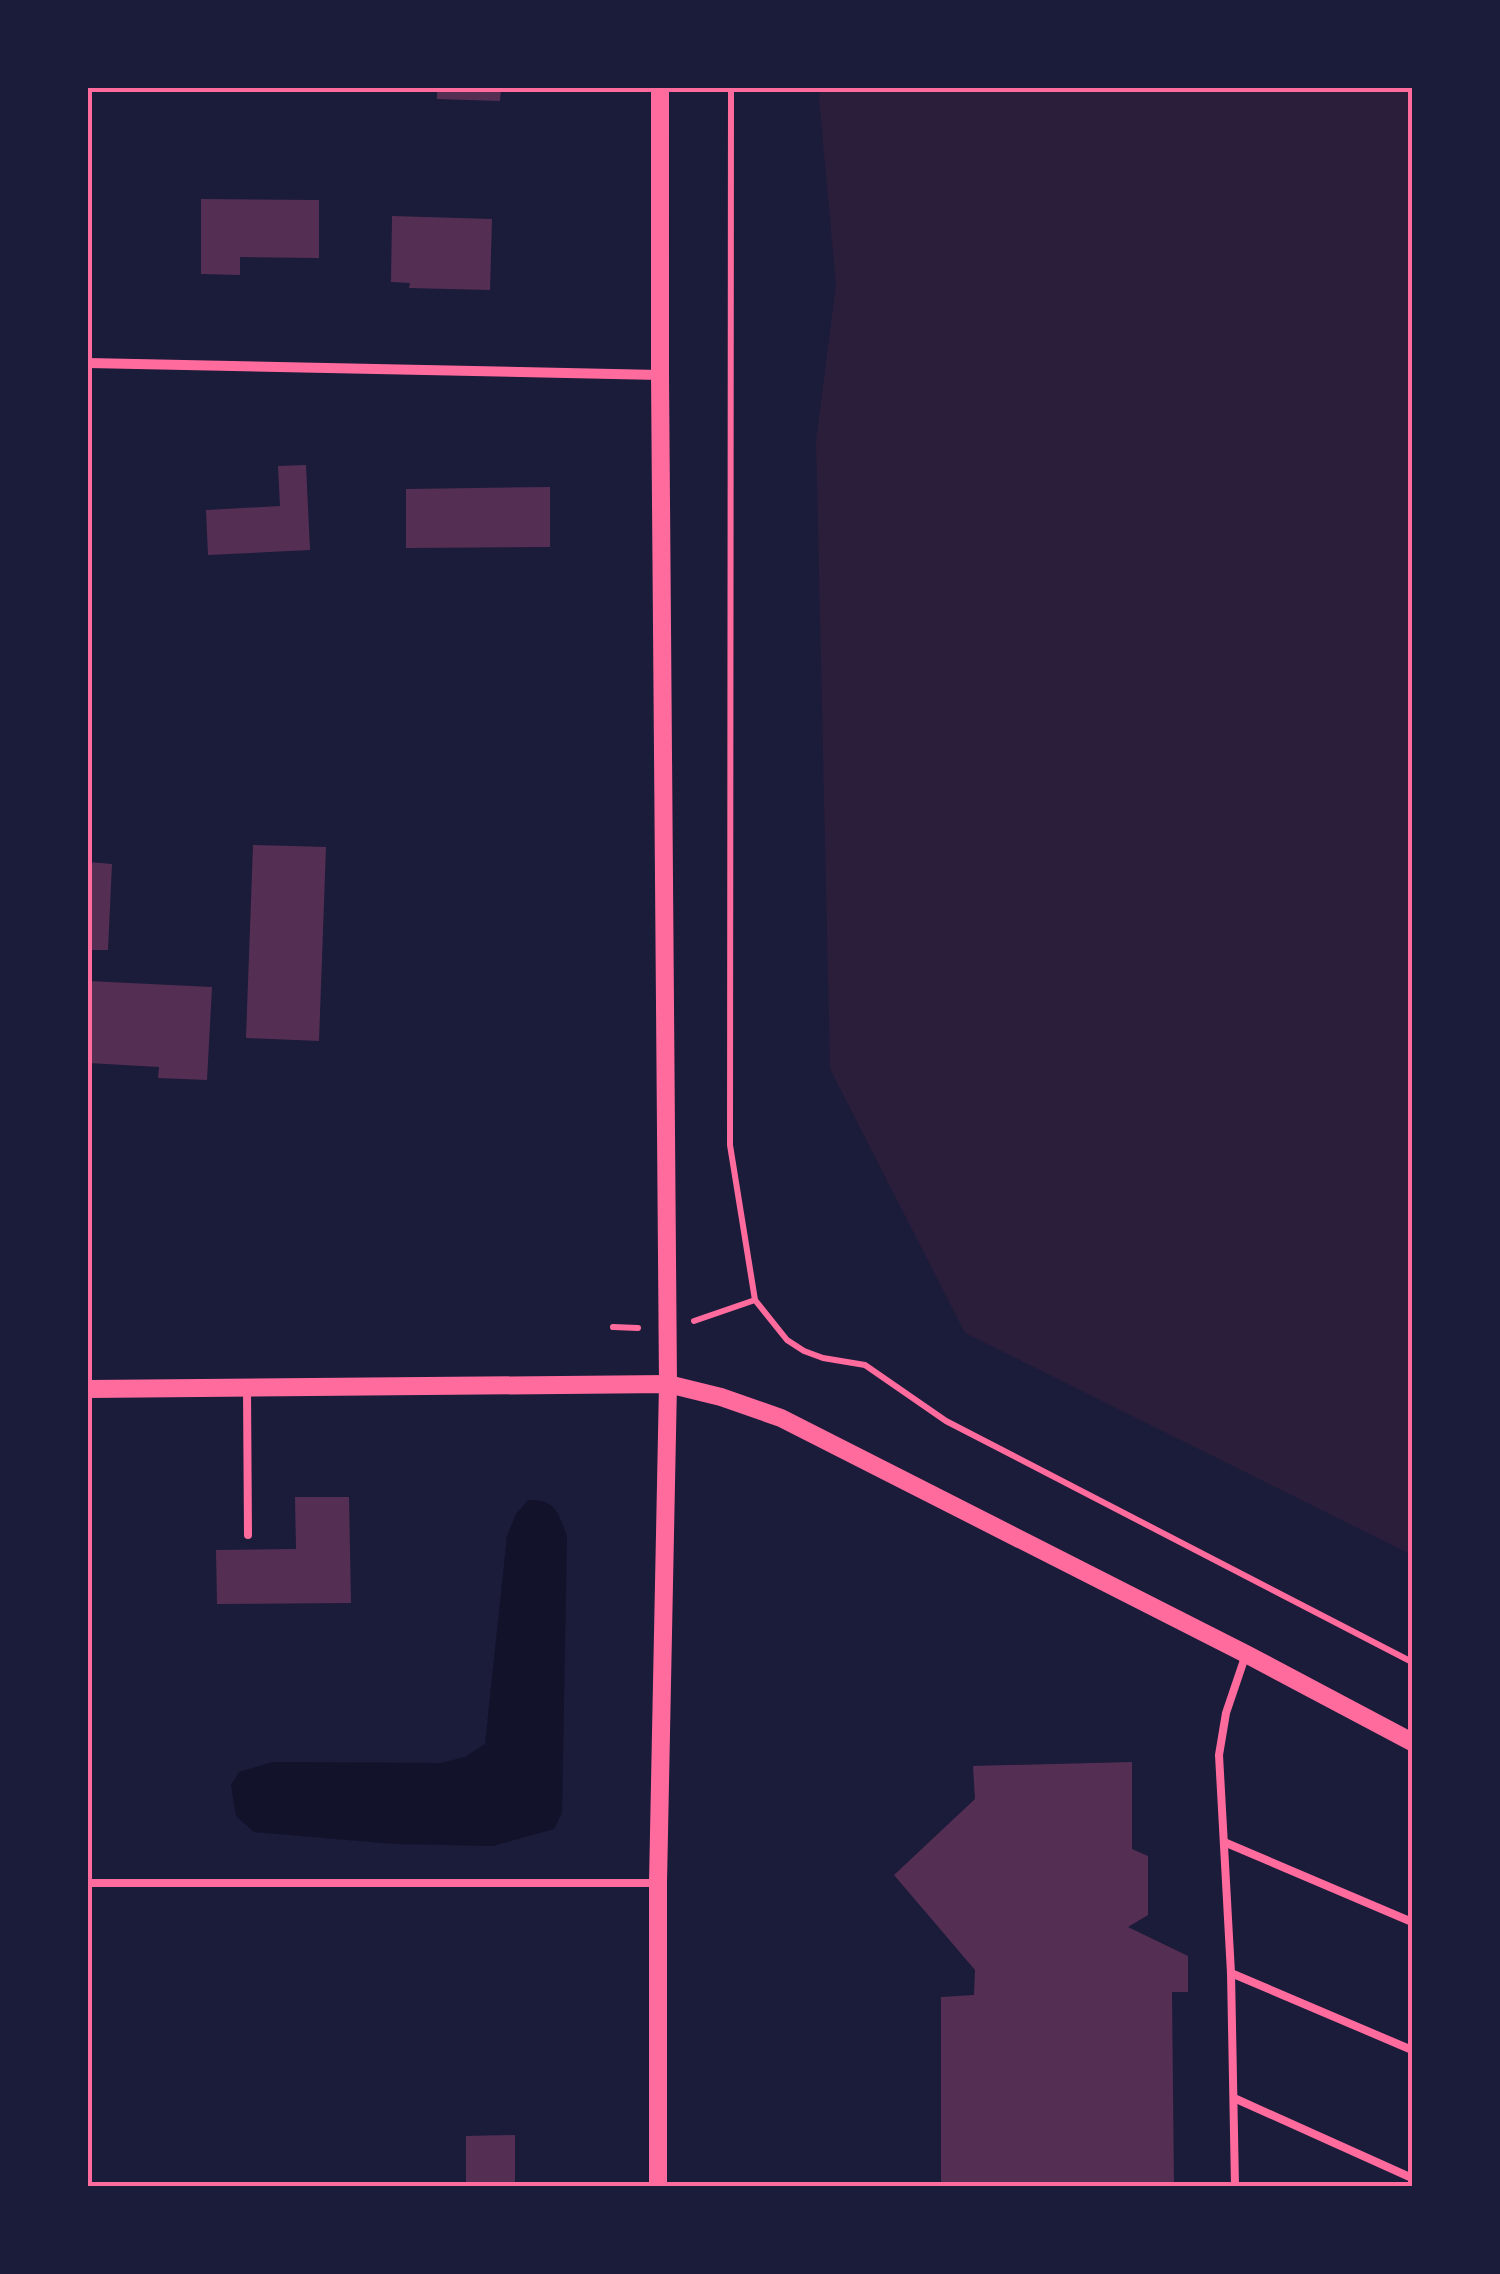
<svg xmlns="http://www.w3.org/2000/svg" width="1500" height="2274" viewBox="0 0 1500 2274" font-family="Helvetica,sans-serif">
<rect width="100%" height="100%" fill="#1b1b3a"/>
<!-- green -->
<path fill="#2a1e3b" d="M 820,88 L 1412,88 L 1412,1555 L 965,1333 L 830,1069 L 816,441 L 836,285 L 819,98 Z"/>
<!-- water -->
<path fill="#12122b" d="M 528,1500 C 556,1499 558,1513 567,1536 L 562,1813 L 554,1829 L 493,1846 L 394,1844 L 254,1832 L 236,1816 L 231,1785 L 239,1772 L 273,1762 L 441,1763 L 465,1757 L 485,1744 L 507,1536 L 516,1514 Z"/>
<!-- building -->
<g fill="#542f53">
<path d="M 437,88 L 501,88 L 500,101 L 437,99 Z"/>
<path d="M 201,199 L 319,200 L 319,258 L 240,257 L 240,275 L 201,274 Z"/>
<path d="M 392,216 L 492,219 L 490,290 L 409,288 L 410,283 L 391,282 Z"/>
<path d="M 306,465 L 310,550 L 208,555 L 206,510 L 280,506 L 278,466 Z"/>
<path d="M 550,487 L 550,547 L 406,548 L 406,489 Z"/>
<path d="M 253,845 L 326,847 L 319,1041 L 246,1038 Z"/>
<path d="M 88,862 L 112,864 L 108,950 L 91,950 L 90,960 L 88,960 Z"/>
<path d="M 88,981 L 212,987 L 207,1080 L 158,1078 L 159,1067 L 88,1063 Z"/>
<path d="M 295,1497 L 349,1497 L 351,1603 L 217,1604 L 216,1550 L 296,1549 Z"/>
<path d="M 1132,1762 L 1132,1849 L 1148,1856 L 1148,1915 L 1128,1927 L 1188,1956 L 1188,1992 L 1172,1992 L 1174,2186 L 941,2186 L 941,1997 L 974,1995 L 975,1970 L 894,1875 L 975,1799 L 973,1766 Z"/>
<path d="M 515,2135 L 515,2186 L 466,2186 L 466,2136 Z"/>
</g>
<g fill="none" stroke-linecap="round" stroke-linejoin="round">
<!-- path -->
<g stroke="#ff6b9d" stroke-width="6">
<path d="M 731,88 L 730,1145 L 755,1300 L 787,1340 L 804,1351 L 823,1358 L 865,1365 L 946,1421 L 1412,1662"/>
<path d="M 694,1321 L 755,1300"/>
<path d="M 613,1327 L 638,1328"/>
</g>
<!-- service -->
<g stroke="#ff6b9d" stroke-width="8">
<path d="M 247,1390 L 248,1535"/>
<path d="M 1224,1842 L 1412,1922"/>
<path d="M 88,1883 L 658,1883"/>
<path d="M 1231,1973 L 1412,2050"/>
<path d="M 1234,2098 L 1412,2178"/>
<path d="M 1235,2186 L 1231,1973 L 1219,1755 L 1226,1713 L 1246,1654"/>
</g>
<!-- minor -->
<path stroke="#ff6b9d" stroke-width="10" d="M 88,363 L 660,375"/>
<!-- tertiary -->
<g stroke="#ff6b9d" stroke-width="18">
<path d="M 88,1389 L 668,1384 L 721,1397 L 781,1418 L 1246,1654 L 1412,1742"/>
<path d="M 658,2186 L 658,1883 L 668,1384 L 660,375 L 660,88"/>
</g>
</g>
<!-- border -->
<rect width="1500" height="2274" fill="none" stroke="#1b1b3a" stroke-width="180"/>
<rect x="90" y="90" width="1320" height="2094" fill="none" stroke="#ff6b9d" stroke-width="4"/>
</svg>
